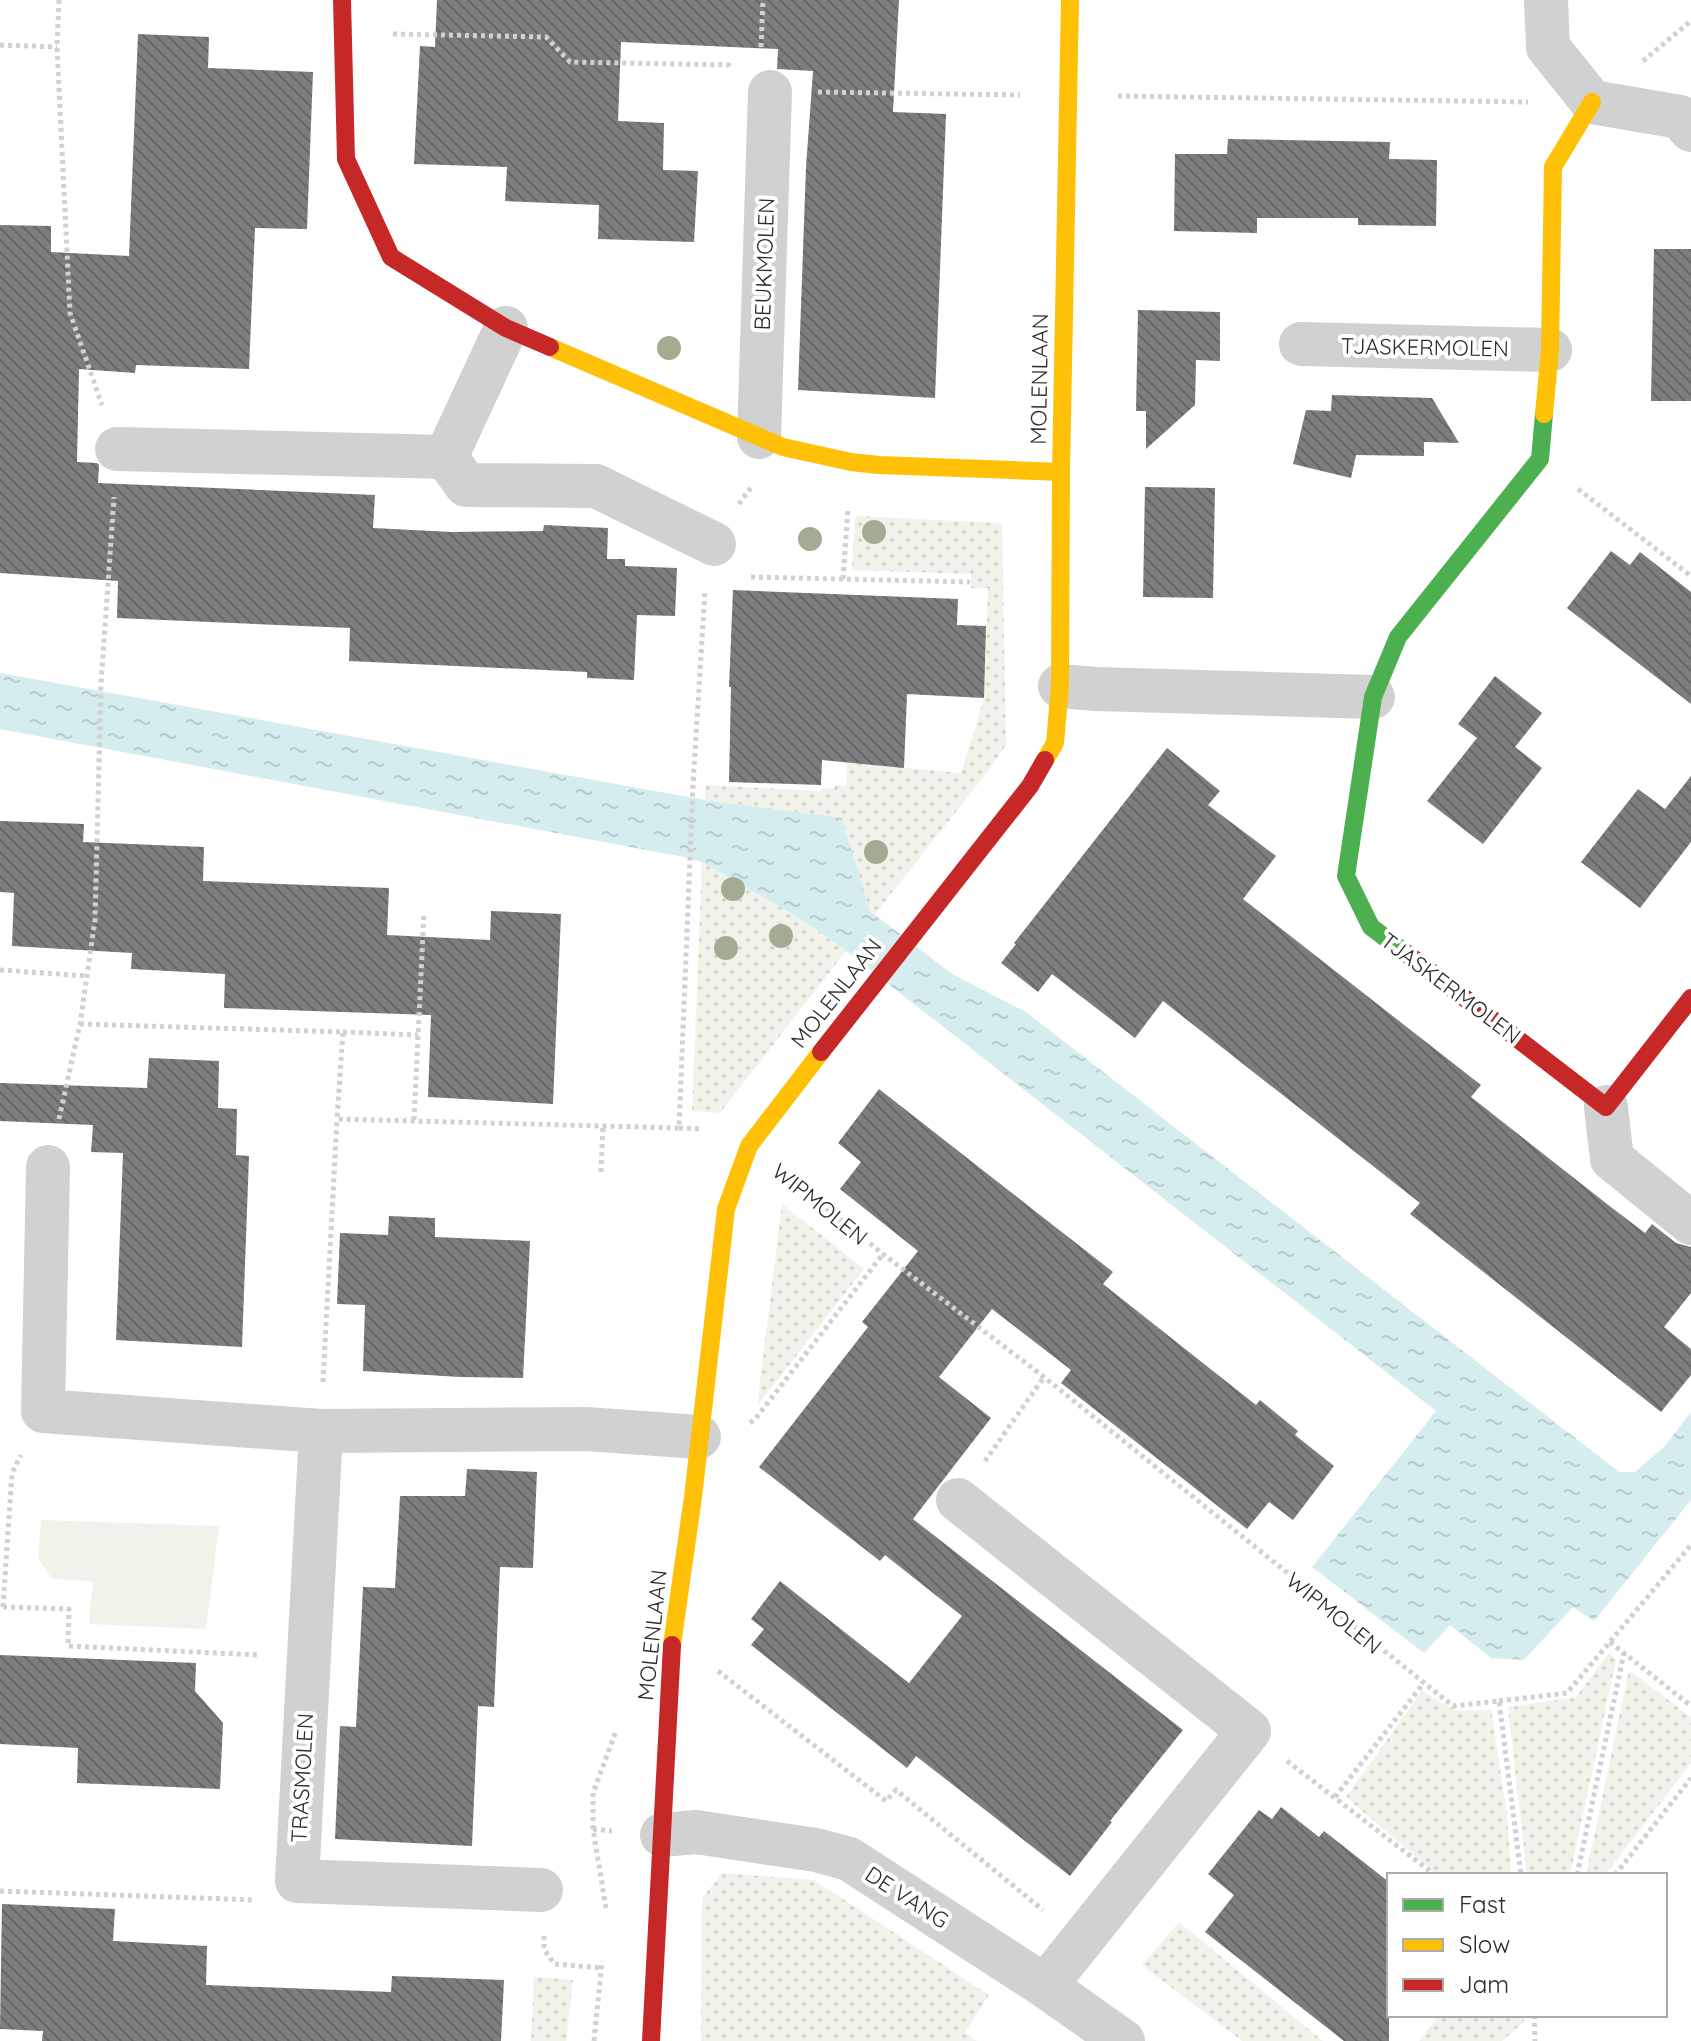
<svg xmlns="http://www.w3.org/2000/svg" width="1691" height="2041" viewBox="0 0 1691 2041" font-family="Quicksand,sans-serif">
<defs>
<pattern id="grass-dots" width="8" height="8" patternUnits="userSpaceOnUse" patternTransform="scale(2)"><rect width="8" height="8" fill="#f1f3ea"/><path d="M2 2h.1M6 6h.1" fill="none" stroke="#cfd0c9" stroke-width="1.8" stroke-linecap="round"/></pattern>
<pattern id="water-ripples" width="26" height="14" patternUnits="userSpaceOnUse" patternTransform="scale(2)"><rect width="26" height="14" fill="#d6edf0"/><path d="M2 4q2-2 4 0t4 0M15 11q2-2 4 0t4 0" fill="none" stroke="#b8cbce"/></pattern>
<pattern id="building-back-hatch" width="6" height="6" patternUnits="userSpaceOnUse" patternTransform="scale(2)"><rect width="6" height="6" fill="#7d7d7d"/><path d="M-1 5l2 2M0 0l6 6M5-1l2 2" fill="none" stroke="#676767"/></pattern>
</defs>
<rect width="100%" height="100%" fill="#fff"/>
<!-- grass -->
<g fill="url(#grass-dots)">
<path d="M 855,516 L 1002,523 L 1006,745 L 986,774 L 875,914 L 870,911 L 842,818 L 705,800 L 705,785 L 820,791 L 821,789 L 834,788 L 835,785 L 846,786 L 847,762 L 961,773 L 984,698 L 988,588 L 971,588 L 971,574 L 852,570 Z"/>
<path d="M 702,862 L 804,921 L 846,951 L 720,1113 L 692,1111 Z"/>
<path d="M 782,1204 L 864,1269 L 757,1406 Z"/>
<path d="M 1609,1653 L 1616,1660 L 1570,1875 L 1527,1875 L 1508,1707 L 1576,1697 Z"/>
<path d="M 1629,1670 L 1691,1717 L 1691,1763 L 1605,1875 L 1586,1875 Z"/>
<path d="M 1422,1691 L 1456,1711 L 1491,1710 L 1507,1814 L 1511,1875 L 1437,1875 L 1346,1797 Z"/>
<path d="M 722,1873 L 814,1880 L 989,1995 L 965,2032 L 977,2041 L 701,2041 L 702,1898 Z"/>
<path d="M 1179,1922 L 1323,2041 L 1242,2041 L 1142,1965 Z"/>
<path d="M 534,1977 L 573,1980 L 566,2041 L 531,2041 Z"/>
<path d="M 1439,2015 L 1523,2015 L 1524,2022 L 1502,2041 L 1419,2041 Z"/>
</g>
<!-- green -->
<path fill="#f1f3ea" d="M 41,1520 L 219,1526 L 206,1629 L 89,1624 L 93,1581 L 52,1579 L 38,1558 Z"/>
<!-- water -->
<path fill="url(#water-ripples)" d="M 0,673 L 705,800 L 842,818 L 870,911 L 952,974 L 1026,1012 L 1619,1472 L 1635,1472 L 1665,1446 L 1691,1412 L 1691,1500 L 1594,1621 L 1573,1607 L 1524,1660 L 1491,1658 L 1450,1625 L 1424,1653 L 1312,1567 L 1436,1411 L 846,951 L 804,921 L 702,862 L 684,857 L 0,729 Z"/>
<!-- building -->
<g fill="url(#building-back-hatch)">
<path d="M 437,0 L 899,0 L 893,112 L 946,114 L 935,398 L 798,390 L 806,167 L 813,71 L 777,69 L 778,49 L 621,42 L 618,121 L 664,123 L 663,170 L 698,171 L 694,242 L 598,239 L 599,205 L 505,201 L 507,167 L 414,164 L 420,46 L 435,47 Z"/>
<path d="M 138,34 L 209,37 L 208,68 L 313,72 L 307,229 L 255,228 L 249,369 L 136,365 L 135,373 L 79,369 L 77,462 L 97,463 L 99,465 L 98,483 L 375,495 L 373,528 L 452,532 L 543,531 L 544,525 L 608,528 L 607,559 L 625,559 L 625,566 L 677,568 L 675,616 L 637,615 L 634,680 L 587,678 L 587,672 L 349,661 L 350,628 L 117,618 L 118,581 L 0,573 L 0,225 L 51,226 L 51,252 L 129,256 Z"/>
<path d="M 1228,139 L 1390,142 L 1389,159 L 1437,160 L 1436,226 L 1358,225 L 1358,218 L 1257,218 L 1257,233 L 1174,231 L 1175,154 L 1227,154 Z"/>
<path d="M 1654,249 L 1691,249 L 1691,401 L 1651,401 Z"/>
<path d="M 1138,310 L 1220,312 L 1220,361 L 1196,360 L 1195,405 L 1146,449 L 1146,411 L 1136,411 Z"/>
<path d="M 1332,395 L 1432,398 L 1459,443 L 1424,442 L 1424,456 L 1356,455 L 1351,478 L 1293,464 L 1306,410 L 1331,411 Z"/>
<path d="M 1145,487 L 1215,488 L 1213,598 L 1143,597 Z"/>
<path d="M 1611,551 L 1630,565 L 1640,552 L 1691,592 L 1691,704 L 1567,608 Z"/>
<path d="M 733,590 L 958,599 L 957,625 L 986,626 L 984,698 L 907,694 L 904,768 L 822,760 L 821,785 L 729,782 L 731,687 L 729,687 Z"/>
<path d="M 1495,676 L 1542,713 L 1515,747 L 1542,768 L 1483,844 L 1427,801 L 1477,738 L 1458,724 Z"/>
<path d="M 1167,748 L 1220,791 L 1208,805 L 1276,856 L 1243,899 L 1481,1085 L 1471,1097 L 1607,1204 L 1645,1233 L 1652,1224 L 1676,1243 L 1691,1247 L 1691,1293 L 1664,1327 L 1691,1349 L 1691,1375 L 1661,1412 L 1410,1214 L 1420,1203 L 1163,1001 L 1135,1038 L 1052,974 L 1038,992 L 1001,963 L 1016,944 L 1014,943 Z"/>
<path d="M 1691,776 L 1691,842 L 1640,908 L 1581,862 L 1638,789 L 1665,809 Z"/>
<path d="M 0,821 L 84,824 L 83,842 L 204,847 L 203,881 L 389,888 L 387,935 L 490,940 L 491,911 L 561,914 L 553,1104 L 428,1097 L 431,1015 L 224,1008 L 225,974 L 131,969 L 132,953 L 12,946 L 14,893 L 0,892 Z"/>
<path d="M 149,1058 L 219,1061 L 218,1108 L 237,1109 L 236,1155 L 249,1156 L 242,1347 L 116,1340 L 123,1153 L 91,1152 L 93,1125 L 0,1121 L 0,1083 L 147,1088 Z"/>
<path d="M 879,1089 L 1113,1272 L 1103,1284 L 1256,1405 L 1260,1400 L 1298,1431 L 1295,1435 L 1334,1466 L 1293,1520 L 1269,1502 L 1247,1529 L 1061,1383 L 1071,1370 L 992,1309 L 939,1377 L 991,1418 L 913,1519 L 1183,1730 L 1110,1821 L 1112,1822 L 1070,1876 L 916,1756 L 907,1768 L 751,1645 L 764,1629 L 751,1619 L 780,1581 L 909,1683 L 962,1616 L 885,1555 L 880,1561 L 759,1467 L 868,1327 L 862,1322 L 918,1251 L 840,1189 L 861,1162 L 838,1143 Z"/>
<path d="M 389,1216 L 435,1218 L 435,1237 L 530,1241 L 523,1378 L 460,1377 L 363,1371 L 365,1305 L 337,1304 L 340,1233 L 388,1235 Z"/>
<path d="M 467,1469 L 537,1472 L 533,1568 L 500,1567 L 494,1707 L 478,1706 L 472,1846 L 335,1839 L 340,1726 L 356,1727 L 363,1587 L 395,1588 L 400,1496 L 465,1496 Z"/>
<path d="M 0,1655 L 196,1663 L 195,1691 L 223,1723 L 220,1789 L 77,1783 L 78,1748 L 0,1744 Z"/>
<path d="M 1281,1807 L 1319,1837 L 1324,1831 L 1389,1882 L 1389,2041 L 1344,2041 L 1205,1932 L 1234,1895 L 1208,1874 L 1259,1810 L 1272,1819 Z"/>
<path d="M 2,1904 L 115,1909 L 113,1941 L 207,1946 L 206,1985 L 391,1992 L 392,1976 L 504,1980 L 501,2041 L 42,2041 L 43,2031 L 0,2029 Z"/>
</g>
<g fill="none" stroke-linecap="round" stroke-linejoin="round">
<!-- path -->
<g stroke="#d1d1d1" stroke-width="5" stroke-dasharray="4 4" stroke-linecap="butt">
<path d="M 59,0 L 57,47 L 70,313 L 102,405"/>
<path d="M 393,34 L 546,37 L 570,62 L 729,65 L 731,67"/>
<path d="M 0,45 L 57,47"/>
<path d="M 761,47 L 763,0"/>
<path d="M 1643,61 L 1691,21"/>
<path d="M 818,92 L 1020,95"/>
<path d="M 1118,96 L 1528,102"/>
<path d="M 1578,489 L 1691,576"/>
<path d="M 739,504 L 752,486"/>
<path d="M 751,577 L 970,582"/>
<path d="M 843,579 L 848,508"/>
<path d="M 0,970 L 87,976"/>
<path d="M 80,1024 L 343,1032 L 337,1119 L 679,1128 L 693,785 L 705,590"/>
<path d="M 343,1032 L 418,1035"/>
<path d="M 59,1119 L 80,1024 L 95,920 L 101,684 L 114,497"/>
<path d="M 414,1120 L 424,913"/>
<path d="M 679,1128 L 702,1129"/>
<path d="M 601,1172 L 603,1126"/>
<path d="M 789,1178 L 883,1254 L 1044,1377 L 1453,1706 L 1499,1701 L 1521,1875"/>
<path d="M 323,1382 L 337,1119"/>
<path d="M 750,1423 L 756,1418 L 883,1254"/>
<path d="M 985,1461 L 1044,1377"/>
<path d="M 3,1607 L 69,1609 L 68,1646 L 259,1655"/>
<path d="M 3,1607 L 12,1473 L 21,1455"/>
<path d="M 1610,1642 L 1691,1706"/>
<path d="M 718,1671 L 886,1801 L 896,1790 L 1043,1910"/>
<path d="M 1499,1701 L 1567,1693 L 1691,1545"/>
<path d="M 1287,1761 L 1435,1875"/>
<path d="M 1335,1797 L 1423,1684"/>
<path d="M 593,1829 L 612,1831"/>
<path d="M 1577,1875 L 1624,1653"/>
<path d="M 1615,1875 L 1691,1778"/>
<path d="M 0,1891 L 255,1900"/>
<path d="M 606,1908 L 593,1829 L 593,1793 L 616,1731"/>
<path d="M 544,1936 L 544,1949 L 554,1964 L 602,1968"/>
<path d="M 1534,2015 L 1535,2041"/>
<path d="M 594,2041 L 602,1961"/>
</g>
<!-- street -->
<g stroke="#d1d1d1" stroke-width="44">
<path d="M 1546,0 L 1548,47 L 1592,102 L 1680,117 L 1691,130"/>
<path d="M 1301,344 L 1550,350"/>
<path d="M 759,437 L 770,92"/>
<path d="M 117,449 L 446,457 L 506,328"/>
<path d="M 446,457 L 466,485 L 596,486 L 714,544"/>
<path d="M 1060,686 L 1096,689 L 1373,697"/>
<path d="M 1606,1107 L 1612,1159 L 1691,1223"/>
<path d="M 48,1167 L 43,1411 L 321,1431 L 586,1429 L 699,1437"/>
<path d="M 321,1431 L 297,1881 L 541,1890"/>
<path d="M 958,1500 L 1249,1731 L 1045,1986"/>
<path d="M 662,1835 L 696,1832 L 816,1850 L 849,1859 L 1045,1986 L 1123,2041"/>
</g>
<!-- fast -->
<path stroke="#4caf50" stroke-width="18" d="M 1406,953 L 1371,927 L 1346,876 L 1373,697 L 1398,637 L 1540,459 L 1544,414"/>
<!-- slow -->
<g stroke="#ffc107" stroke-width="18">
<path d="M 550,347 L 783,447 L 851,462 L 879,465 L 1061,472"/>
<path d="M 1544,414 L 1550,350 L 1553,167 L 1592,102"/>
<path d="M 1045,760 L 1055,743 L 1060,686 L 1061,472 L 1070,0"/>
<path d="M 672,1645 L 693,1497 L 726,1209 L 749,1146 L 821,1052"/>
</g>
<!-- jam -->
<g stroke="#c62828" stroke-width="18">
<path d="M 342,0 L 346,159 L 391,257 L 506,328 L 550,347"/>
<path d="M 1406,953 L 1606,1107 L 1691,998"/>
<path d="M 821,1052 L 1030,786 L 1045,760"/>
<path d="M 651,2041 L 672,1645"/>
</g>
</g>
<!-- trees -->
<g fill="#a4ab93">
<circle cx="669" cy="348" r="12"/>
<circle cx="874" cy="532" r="12"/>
<circle cx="810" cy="539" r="12"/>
<circle cx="876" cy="852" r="12"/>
<circle cx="733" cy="889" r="12"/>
<circle cx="781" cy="936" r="12"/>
<circle cx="726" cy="948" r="12"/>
</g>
<g text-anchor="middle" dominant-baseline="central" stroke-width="8" stroke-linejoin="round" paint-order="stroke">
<!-- street labels -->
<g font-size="22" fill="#2c2c2c" stroke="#fff">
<text transform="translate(764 264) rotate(-88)">BEUKMOLEN</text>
<text transform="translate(1425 347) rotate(1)">TJASKERMOLEN</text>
<text transform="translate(1039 379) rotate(-89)">MOLENLAAN</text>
<text transform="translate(1451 988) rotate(37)">TJASKERMOLEN</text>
<text transform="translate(836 993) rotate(-52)">MOLENLAAN</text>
<text transform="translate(820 1204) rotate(39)">WIPMOLEN</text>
<text transform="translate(1334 1613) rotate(39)">WIPMOLEN</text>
<text transform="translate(652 1635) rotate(-84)">MOLENLAAN</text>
<text transform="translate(302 1778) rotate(-87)">TRASMOLEN</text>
<text transform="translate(907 1897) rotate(33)">DE VANG</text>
</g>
</g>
<!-- legend -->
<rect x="1387" y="1873" width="280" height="144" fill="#ffffff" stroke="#ababab" stroke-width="2"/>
<rect x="1403" y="1899" width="40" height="12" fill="#4caf50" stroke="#ababab" stroke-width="2"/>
<text x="1459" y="1913" font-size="24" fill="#2c2c2c">Fast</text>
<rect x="1403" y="1939" width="40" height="12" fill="#ffc107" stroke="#ababab" stroke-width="2"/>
<text x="1459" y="1953" font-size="24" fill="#2c2c2c">Slow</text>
<rect x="1403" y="1979" width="40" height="12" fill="#c62828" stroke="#ababab" stroke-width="2"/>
<text x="1459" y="1993" font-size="24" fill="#2c2c2c">Jam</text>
</svg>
